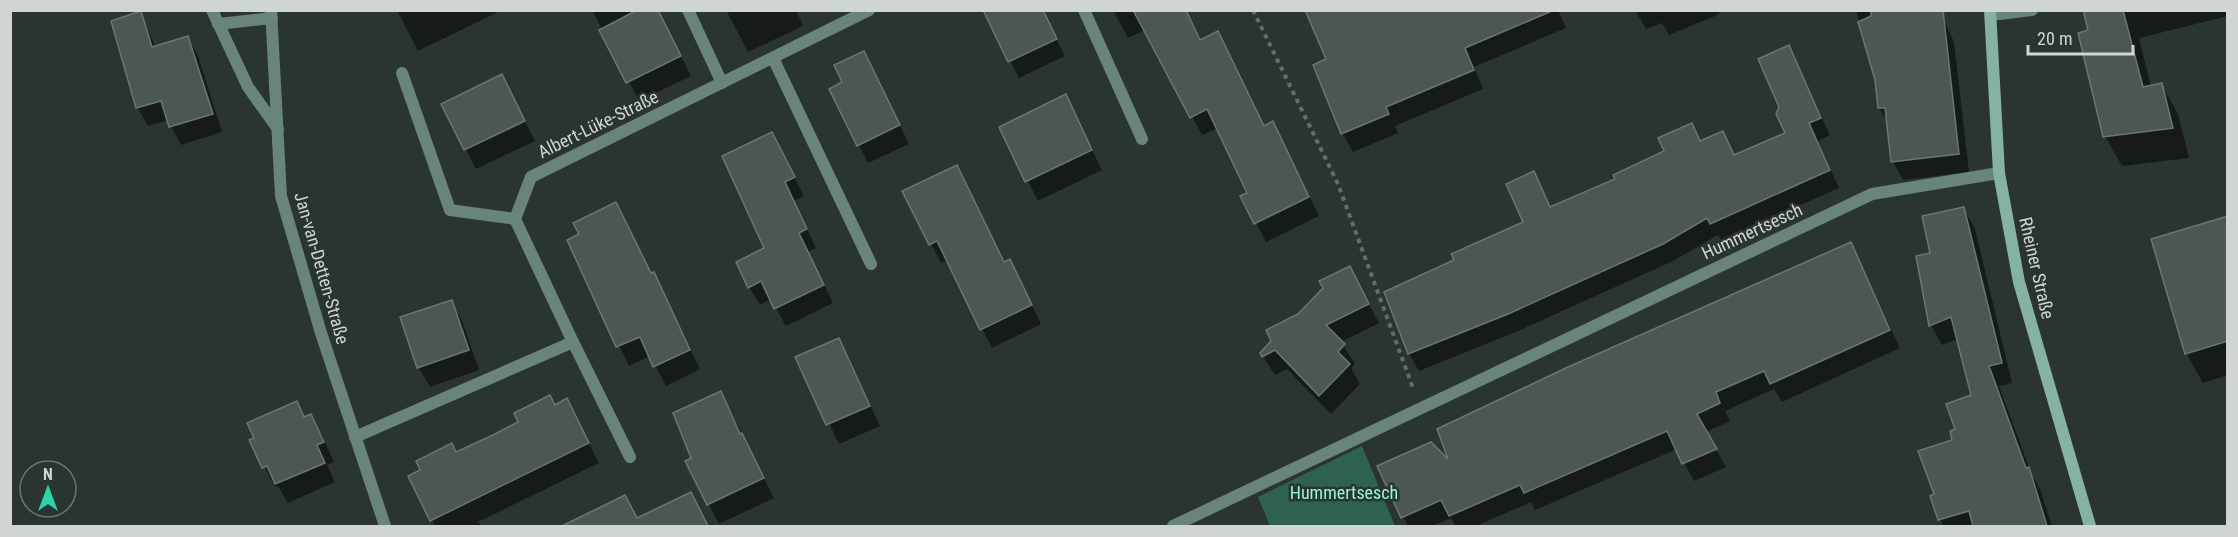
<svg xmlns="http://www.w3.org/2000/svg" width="2238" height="537" viewBox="0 0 2238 537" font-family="'Roboto Condensed',sans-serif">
<rect width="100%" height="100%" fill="#2a3431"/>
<!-- green -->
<path fill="#2e6152" d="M 1362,446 L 1395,526 L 1270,526 L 1258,497 Z"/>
<!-- shadow -->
<g fill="#0007">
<path d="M 397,10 L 497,10 L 498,12 L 418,51 Z"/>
<path d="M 592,10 L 657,10 L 691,76 L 639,101 Z"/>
<path d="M 726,10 L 796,10 L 803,26 L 748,52 Z"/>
<path d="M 985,10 L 1042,10 L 1065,56 L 1019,78 Z"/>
<path d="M 1113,10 L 1187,10 L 1201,41 L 1228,52 L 1265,127 L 1272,123 L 1283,142 L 1319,216 L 1266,242 L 1242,197 L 1249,193 L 1218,128 L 1202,135 L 1145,30 L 1128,38 Z"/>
<path d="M 1461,10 L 1558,10 L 1566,28 L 1474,67 L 1483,89 L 1395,126 L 1398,133 L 1353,152 L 1342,133 L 1315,65 Z"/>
<path d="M 1635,10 L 1718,10 L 1720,14 L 1669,35 L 1662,23 L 1646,29 Z"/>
<path d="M 1856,10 L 1939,10 L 1954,42 L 1969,172 L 1903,180 L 1893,162 L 1889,124 L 1879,108 L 1877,80 Z"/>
<path d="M 2085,10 L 2228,10 L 2228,16 L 2139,38 L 2151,87 L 2161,84 L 2178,114 L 2189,158 L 2122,166 L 2105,136 Z"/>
<path d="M 140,13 L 156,48 L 188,38 L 198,56 L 222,132 L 181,145 L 168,120 L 148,126 L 138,108 L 113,22 Z"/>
<path d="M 1788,47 L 1830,135 L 1818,141 L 1839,188 L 1721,240 L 1718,235 L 1673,261 L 1518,331 L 1419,371 L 1409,354 L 1386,293 L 1456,261 L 1525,223 L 1533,173 L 1551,208 L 1617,179 L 1666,152 L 1691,125 L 1701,142 L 1723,133 L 1735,156 L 1787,134 L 1780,107 Z"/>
<path d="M 873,70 L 909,144 L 868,163 L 831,89 Z"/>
<path d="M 502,76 L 535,141 L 476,169 L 443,104 Z"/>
<path d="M 1065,96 L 1102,170 L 1038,201 L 1001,128 Z"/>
<path d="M 772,134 L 804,196 L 794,201 L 816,248 L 808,252 L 833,303 L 786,326 L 771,299 L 760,305 L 749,287 L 766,249 Z"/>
<path d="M 956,166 L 1005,263 L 1020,280 L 1041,324 L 992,348 L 948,260 L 941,263 L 904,192 Z"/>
<path d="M 1964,209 L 1975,229 L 2012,383 L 1999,386 L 2031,473 L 2040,489 L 2052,526 L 1943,526 L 1932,497 L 1936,495 L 1957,430 L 1973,396 L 1958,339 L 1942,345 L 1931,325 L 1931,254 Z"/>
<path d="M 2228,218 L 2228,375 L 2203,383 L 2186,353 Z"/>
<path d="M 569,241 L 653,274 L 700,369 L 666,386 L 650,356 L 629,366 Z"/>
<path d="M 1851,244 L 1900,348 L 1782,402 L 1774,389 L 1725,411 L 1730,421 L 1706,432 L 1726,467 L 1694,481 L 1677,449 L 1535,510 L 1531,502 L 1476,526 L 1455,526 L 1451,518 L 1432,526 L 1408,526 L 1379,466 L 1452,464 L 1438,430 L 1452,421 Z"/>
<path d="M 1349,268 L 1379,323 L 1341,342 L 1355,364 L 1351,368 L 1360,384 L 1331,414 L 1287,369 L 1275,375 L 1261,353 Z"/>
<path d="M 451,301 L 462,321 L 479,370 L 430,387 L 418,367 Z"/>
<path d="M 839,339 L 880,426 L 839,444 L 798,358 Z"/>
<path d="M 721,393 L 774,498 L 719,524 L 687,462 L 693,459 Z"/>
<path d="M 567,400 L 599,463 L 478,522 L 481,526 L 435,526 L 410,477 Z"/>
<path d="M 296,403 L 305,418 L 311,415 L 322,435 L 334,462 L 327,465 L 335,482 L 288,503 L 278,486 L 275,487 L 251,441 Z"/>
<path d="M 700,511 L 708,526 L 582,526 L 579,520 L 637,520 Z"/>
</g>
<!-- building -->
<g fill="#4c5652" stroke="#6b7672" stroke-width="1.5">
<path d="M 637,10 L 658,10 L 681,56 L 626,83 L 599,30 Z"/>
<path d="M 983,10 L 1043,10 L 1057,39 L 1008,62 Z"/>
<path d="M 1133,10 L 1186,10 L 1200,40 L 1218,31 L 1264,126 L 1273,121 L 1309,197 L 1254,224 L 1240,196 L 1247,193 L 1207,109 L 1190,118 Z"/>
<path d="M 1305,10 L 1552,10 L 1552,11 L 1465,48 L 1474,70 L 1386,107 L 1389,114 L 1341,134 L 1313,65 L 1326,59 Z"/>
<path d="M 1871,10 L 1943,10 L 1959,154 L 1891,162 L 1885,108 L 1878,108 L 1875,80 L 1858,22 L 1871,16 Z"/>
<path d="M 2083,10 L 2123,10 L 2143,87 L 2162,83 L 2173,128 L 2103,137 L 2078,33 L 2088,30 Z"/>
<path d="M 141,11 L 152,47 L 188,36 L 213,114 L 169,127 L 161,101 L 136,108 L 111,21 Z"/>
<path d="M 1789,45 L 1821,118 L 1809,123 L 1830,170 L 1710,224 L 1707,218 L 1663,244 L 1508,314 L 1408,354 L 1384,292 L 1454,260 L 1451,254 L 1523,222 L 1506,184 L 1534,171 L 1550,207 L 1615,179 L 1613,175 L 1664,151 L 1658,138 L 1692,123 L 1700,141 L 1723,131 L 1734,155 L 1785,133 L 1776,114 L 1779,107 L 1758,59 Z"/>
<path d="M 864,51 L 900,125 L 857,146 L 829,89 L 842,82 L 834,65 Z"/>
<path d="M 502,74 L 525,121 L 464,150 L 441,104 Z"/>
<path d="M 1066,94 L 1092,150 L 1025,182 L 999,127 Z"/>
<path d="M 772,132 L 795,177 L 785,182 L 807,229 L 799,233 L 824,285 L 774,309 L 761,281 L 748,288 L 736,262 L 764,248 L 722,156 Z"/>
<path d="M 957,165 L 1004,262 L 1010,259 L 1032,305 L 980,330 L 937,241 L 929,245 L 902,191 Z"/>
<path d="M 616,202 L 651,273 L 654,272 L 690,350 L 653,367 L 640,337 L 616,347 L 567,240 L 579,234 L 573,223 Z"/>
<path d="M 1964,207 L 2002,363 L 1989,366 L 2026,468 L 2029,467 L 2047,526 L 1973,526 L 1969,511 L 1938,520 L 1930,496 L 1934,494 L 1918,451 L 1952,440 L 1950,431 L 1955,429 L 1946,404 L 1971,395 L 1951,317 L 1929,326 L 1916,256 L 1930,253 L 1922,216 Z"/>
<path d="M 2228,216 L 2228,341 L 2185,354 L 2151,239 Z"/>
<path d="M 1851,242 L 1890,330 L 1770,384 L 1764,371 L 1716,392 L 1720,403 L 1697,414 L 1717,449 L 1682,464 L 1667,431 L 1524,493 L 1520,485 L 1449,516 L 1441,500 L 1401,518 L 1377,466 L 1431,442 L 1448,459 L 1437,429 L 1568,367 Z"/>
<path d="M 1350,266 L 1369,304 L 1326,325 L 1345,344 L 1338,352 L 1350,364 L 1319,396 L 1275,350 L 1262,357 L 1260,353 L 1271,341 L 1266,330 L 1298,314 L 1323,288 L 1319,281 Z"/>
<path d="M 452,300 L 469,350 L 417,368 L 400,317 Z"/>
<path d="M 839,338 L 870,406 L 826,425 L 795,357 Z"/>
<path d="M 721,391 L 740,434 L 742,433 L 764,478 L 707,505 L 685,461 L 691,458 L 673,413 Z"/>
<path d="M 550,395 L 555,405 L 567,398 L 589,443 L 430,521 L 408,476 L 420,470 L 416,461 L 452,443 L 456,452 L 493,435 L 518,422 L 514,413 Z"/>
<path d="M 297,401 L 304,417 L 311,414 L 324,442 L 317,445 L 325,463 L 275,484 L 267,466 L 262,468 L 249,440 L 254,438 L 247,423 Z"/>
<path d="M 691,492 L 708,526 L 562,526 L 625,495 L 637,518 Z"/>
</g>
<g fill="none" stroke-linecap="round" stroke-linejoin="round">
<!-- path -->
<path stroke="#636c69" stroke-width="4" stroke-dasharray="4.5 4.5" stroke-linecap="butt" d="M 1253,10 L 1338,184 L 1413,388"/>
<!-- lane -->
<g stroke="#69847a" stroke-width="12">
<path d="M 212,10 L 248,87 L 278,129"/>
<path d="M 1991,15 L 2032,10"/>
<path d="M 218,24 L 272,18"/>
</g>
<!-- street -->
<g stroke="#69847a" stroke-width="12">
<path d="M 271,10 L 281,196 L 321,333 L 385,526"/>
<path d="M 688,10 L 722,83"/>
<path d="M 1084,10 L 1142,139"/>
<path d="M 773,58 L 871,264"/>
<path d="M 402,73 L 450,210 L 515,219"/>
<path d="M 573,342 L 630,457"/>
<path d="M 355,437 L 573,342 L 515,219 L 531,177 L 869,10"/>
<path d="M 1173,526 L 1872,194 L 1999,173"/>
</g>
<!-- secondary -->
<path stroke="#86b2a3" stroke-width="12" d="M 1990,10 L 1999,173 L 2019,282 L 2090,526"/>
</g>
<g text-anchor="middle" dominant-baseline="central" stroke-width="5" stroke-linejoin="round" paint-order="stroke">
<!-- street labels -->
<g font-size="18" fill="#cfd5d3" stroke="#2a3431">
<text transform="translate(598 124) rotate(-26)">Albert-Lüke-Straße</text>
<text transform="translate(1752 231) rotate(-25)">Hummertsesch</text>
<text transform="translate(322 268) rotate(74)">Jan-van-Detten-Straße</text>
<text transform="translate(2037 268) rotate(77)">Rheiner Straße</text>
</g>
<!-- park labels -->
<g font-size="18" fill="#93f9d9" stroke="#2a3431">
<text x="1344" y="492">Hummertsesch</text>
</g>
</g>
<!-- border -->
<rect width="2238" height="537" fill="none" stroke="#cfd5d3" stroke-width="24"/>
<!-- north arrow -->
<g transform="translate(48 489)"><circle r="28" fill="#2a3431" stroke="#6c7472" stroke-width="1.5"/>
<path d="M0-4.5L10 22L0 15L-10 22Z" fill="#2ad5ac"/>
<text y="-9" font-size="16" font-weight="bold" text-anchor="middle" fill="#cfd5d3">N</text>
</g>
<!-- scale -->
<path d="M2028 45v9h105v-9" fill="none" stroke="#cfd5d3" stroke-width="3"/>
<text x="2037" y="45" font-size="18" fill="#cfd5d3" stroke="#2a3431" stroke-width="4.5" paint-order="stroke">20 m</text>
</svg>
